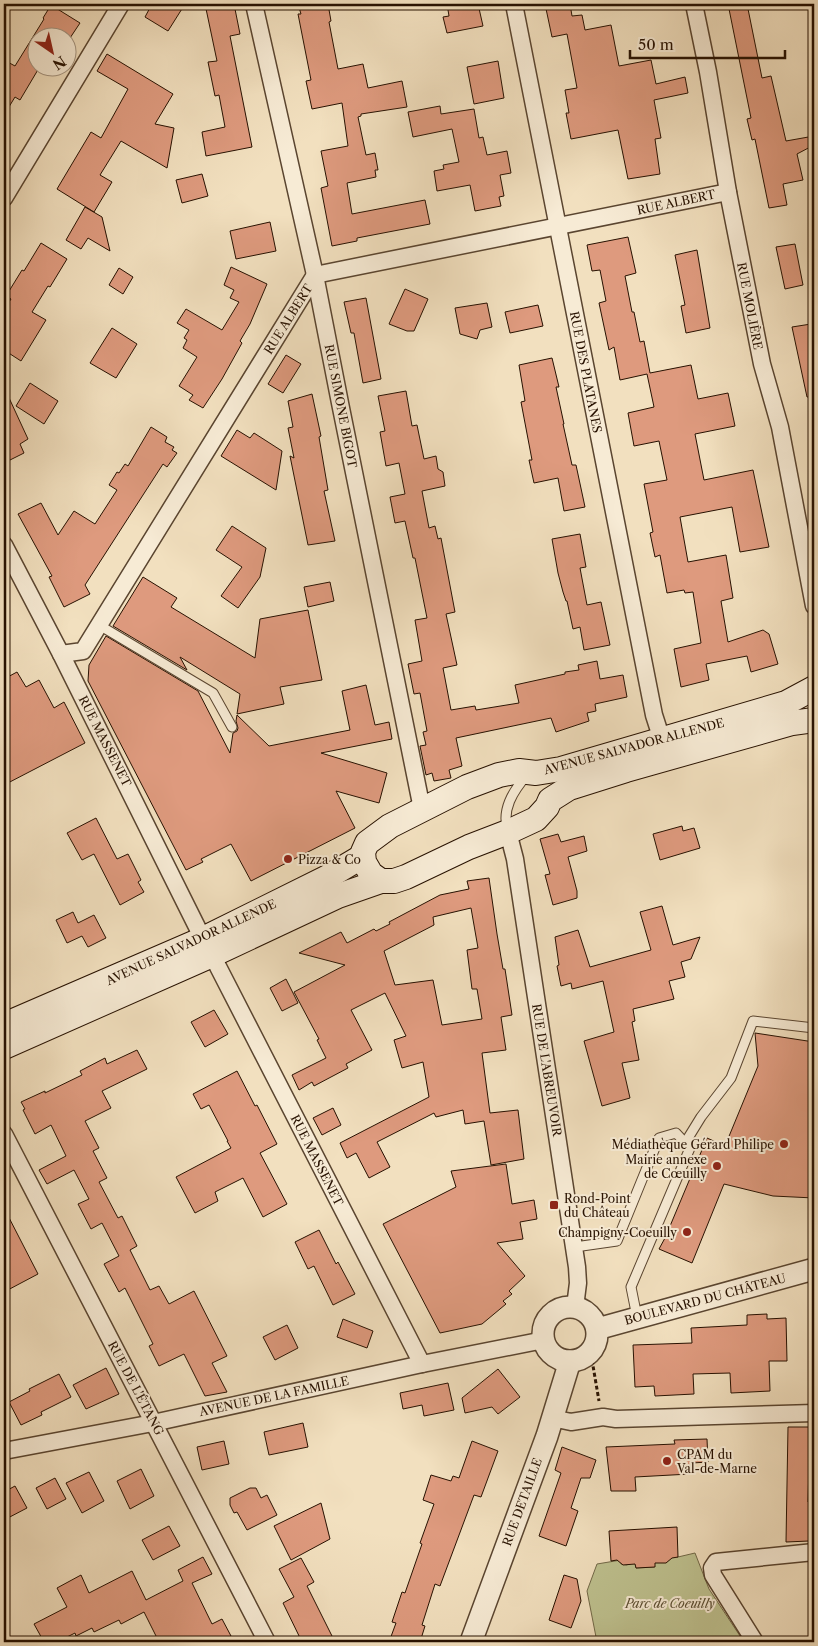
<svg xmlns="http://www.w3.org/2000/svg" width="818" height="1646" viewBox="0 0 818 1646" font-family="'Libre Caslon Text',serif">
<rect width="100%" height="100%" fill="#f2e0bf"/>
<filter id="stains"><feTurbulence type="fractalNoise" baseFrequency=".004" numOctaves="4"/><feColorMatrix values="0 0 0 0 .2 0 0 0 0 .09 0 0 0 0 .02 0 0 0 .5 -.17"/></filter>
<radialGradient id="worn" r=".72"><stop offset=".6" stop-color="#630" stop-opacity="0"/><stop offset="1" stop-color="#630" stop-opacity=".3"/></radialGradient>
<!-- green -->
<path fill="#bec18f" stroke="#726948" d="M 695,1553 L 709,1589 L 744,1642 L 597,1642 L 587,1591 L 597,1564 L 621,1560 L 621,1564 L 627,1565 L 635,1559 L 636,1568 L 654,1567 L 654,1558 L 678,1557 Z"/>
<!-- building -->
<g fill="#de9a7e" stroke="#271101" fill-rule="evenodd">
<path d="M 152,4 L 185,4 L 168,31 L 145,17 Z"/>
<path d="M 205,4 L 234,4 L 240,34 L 230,36 L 252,147 L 206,156 L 202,132 L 225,127 L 219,95 L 215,96 L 208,62 L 217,61 Z"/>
<path d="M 298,4 L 328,4 L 331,21 L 329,22 L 338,69 L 363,64 L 368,88 L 402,81 L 407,107 L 361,114 L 361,116 L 358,117 L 366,155 L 375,153 L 378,170 L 375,170 L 376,177 L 347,183 L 352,214 L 425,200 L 430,224 L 357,238 L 357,241 L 332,246 L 321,188 L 328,186 L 321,151 L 348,146 L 342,103 L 312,109 L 306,81 L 311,80 L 298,14 L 301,14 Z"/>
<path d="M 447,4 L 478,4 L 483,26 L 447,33 L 443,17 L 449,16 Z"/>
<path d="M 545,4 L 570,4 L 572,16 L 582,15 L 585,30 L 611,25 L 619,66 L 651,60 L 656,84 L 685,77 L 688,93 L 654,100 L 661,138 L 655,139 L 660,174 L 628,179 L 618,130 L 571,139 L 566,113 L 569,113 L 565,90 L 577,88 L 567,34 L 552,37 Z"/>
<path d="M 728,4 L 747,4 L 762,78 L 771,76 L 786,141 L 814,136 L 814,145 L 797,154 L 803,180 L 783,184 L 787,205 L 769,208 L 755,139 L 752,140 L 747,119 L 751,118 Z"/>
<path d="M 51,5 L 80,23 L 68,41 L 68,38 L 38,38 L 38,68 L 39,68 L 20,100 L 15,97 L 4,115 L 4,60 L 15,66 L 44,19 L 43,18 Z"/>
<path d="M 107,54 L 173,94 L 155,124 L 174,128 L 167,168 L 121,141 L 100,175 L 112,182 L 94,212 L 57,189 L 91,132 L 101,138 L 128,89 L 97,71 Z"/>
<path d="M 498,61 L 504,98 L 474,104 L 467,67 Z"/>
<path d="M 440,106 L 441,114 L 474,109 L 479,138 L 483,137 L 487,155 L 507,151 L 511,173 L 500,175 L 504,196 L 499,197 L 501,206 L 475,211 L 470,185 L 437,191 L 434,171 L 444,169 L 443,165 L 459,162 L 452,129 L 413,137 L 408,112 Z"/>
<path d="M 202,174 L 208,196 L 182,203 L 176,180 Z"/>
<path d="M 85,207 L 102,217 L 110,251 L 88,238 L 81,249 L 66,240 Z"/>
<path d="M 270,222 L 276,251 L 236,259 L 230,231 Z"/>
<path d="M 628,237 L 636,273 L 625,276 L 632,312 L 634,312 L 640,342 L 644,341 L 650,373 L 691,365 L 698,399 L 728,393 L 735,426 L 695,434 L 704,480 L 753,470 L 769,547 L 740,552 L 732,507 L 680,517 L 688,562 L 726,555 L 733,598 L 721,601 L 728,642 L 763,630 L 769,634 L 778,664 L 751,672 L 747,656 L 706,664 L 709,680 L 681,687 L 674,649 L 701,643 L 693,592 L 685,593 L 684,590 L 667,593 L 660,555 L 655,557 L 650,533 L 653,532 L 644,484 L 667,480 L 659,441 L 634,446 L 628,413 L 654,407 L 647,374 L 620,380 L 614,347 L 609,350 L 599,303 L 606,301 L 600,270 L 592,271 L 587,245 Z"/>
<path d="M 41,243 L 67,259 L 50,287 L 48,286 L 32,312 L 46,320 L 21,361 L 4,350 L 4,310 L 11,299 L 6,296 L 22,270 L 24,271 Z"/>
<path d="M 795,244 L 803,285 L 785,289 L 776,247 Z"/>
<path d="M 697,250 L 710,328 L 686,333 L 681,306 L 685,305 L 675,255 Z"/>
<path d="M 231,267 L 267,284 L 250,324 L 240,341 L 242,343 L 222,379 L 203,408 L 189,400 L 193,395 L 179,386 L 197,357 L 183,348 L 187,340 L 184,338 L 189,330 L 177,323 L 186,309 L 222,330 L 239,302 L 230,298 L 234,290 L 224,285 Z"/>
<path d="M 119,268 L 133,277 L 123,294 L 109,285 Z"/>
<path d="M 405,289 L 428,299 L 414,331 L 407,331 L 389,324 Z"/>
<path d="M 366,298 L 381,379 L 363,383 L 354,333 L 351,333 L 344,302 Z"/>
<path d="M 487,303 L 492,327 L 480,330 L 477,339 L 460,334 L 455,308 Z"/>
<path d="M 538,305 L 543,326 L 510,333 L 505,312 Z"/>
<path d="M 811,324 L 814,340 L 814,397 L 807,397 L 792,327 Z"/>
<path d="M 112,328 L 137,344 L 116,378 L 90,363 Z"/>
<path d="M 286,355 L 301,364 L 283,393 L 268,384 Z"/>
<path d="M 552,358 L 559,387 L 556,387 L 564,424 L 563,424 L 572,465 L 576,465 L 585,507 L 564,511 L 558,478 L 534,483 L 529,460 L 532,460 L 521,402 L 525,401 L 519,365 Z"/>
<path d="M 30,383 L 58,401 L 44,424 L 16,406 Z"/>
<path d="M 4,387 L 28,439 L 20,444 L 24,453 L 4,463 Z"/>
<path d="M 406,391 L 412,426 L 417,425 L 424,459 L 436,456 L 438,469 L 443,472 L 445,486 L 422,491 L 429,528 L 435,526 L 438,539 L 441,538 L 455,612 L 446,614 L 457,665 L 443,668 L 451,710 L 475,706 L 476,710 L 519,703 L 515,685 L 565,674 L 565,672 L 579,670 L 578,665 L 597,661 L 600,679 L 623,675 L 627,697 L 595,704 L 596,711 L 587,713 L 589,721 L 556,732 L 551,718 L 456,738 L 462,766 L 449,770 L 451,778 L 434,781 L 432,773 L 426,775 L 420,746 L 426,745 L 423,732 L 427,731 L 420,693 L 414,694 L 408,664 L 422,661 L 415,620 L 427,618 L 415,558 L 413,558 L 405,521 L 395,523 L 390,497 L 405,494 L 399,463 L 386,466 L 380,432 L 385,431 L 378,396 Z"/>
<path d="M 312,394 L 321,436 L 319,437 L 328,490 L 324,491 L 335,541 L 308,545 L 290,456 L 294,458 L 288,428 L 293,427 L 288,401 Z"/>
<path d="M 151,427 L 167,437 L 165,442 L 174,447 L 172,450 L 177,453 L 167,467 L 163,464 L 85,585 L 90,594 L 64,607 L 49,577 L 52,576 L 18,514 L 41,503 L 58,535 L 74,511 L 95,524 L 117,490 L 109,485 L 117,472 L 119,473 L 125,464 L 128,466 Z"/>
<path d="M 237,430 L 250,438 L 254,433 L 282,451 L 276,490 L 221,456 Z"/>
<path d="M 232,526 L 266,548 L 260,577 L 238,608 L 221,596 L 242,567 L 216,550 Z"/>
<path d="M 580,534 L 586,567 L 580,568 L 587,605 L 601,602 L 610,645 L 584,650 L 580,627 L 573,629 L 567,601 L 566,601 L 563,592 L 558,573 L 552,539 Z"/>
<path d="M 143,577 L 177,598 L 171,607 L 255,658 L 260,619 L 308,610 L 322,680 L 280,687 L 284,704 L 237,714 L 240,694 L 180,657 L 187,670 L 113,626 Z"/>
<path d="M 330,582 L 334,601 L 308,607 L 304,587 Z"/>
<path d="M 106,636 L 198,691 L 230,753 L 233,733 L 237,731 L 238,728 L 236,721 L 237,715 L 269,746 L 350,730 L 342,691 L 366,685 L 375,725 L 389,722 L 392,739 L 321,753 L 387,773 L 379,803 L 336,791 L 355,828 L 251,881 L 231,844 L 201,859 L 203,862 L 186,870 L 88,681 L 89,665 Z"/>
<path d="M 17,672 L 26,687 L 39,680 L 54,708 L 64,702 L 85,743 L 4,785 L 4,679 Z"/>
<path d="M 96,818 L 117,859 L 128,854 L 141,880 L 138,882 L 144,892 L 120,905 L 94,854 L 82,860 L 67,833 Z"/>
<path d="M 682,826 L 683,831 L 694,828 L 700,848 L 660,860 L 653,834 Z"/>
<path d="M 558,834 L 561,842 L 584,836 L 587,851 L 568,857 L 577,891 L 577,898 L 553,905 L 545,875 L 550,874 L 540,839 Z"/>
<path d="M 489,878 L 497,934 L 503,969 L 505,969 L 512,1015 L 501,1017 L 506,1050 L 482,1053 L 490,1113 L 518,1110 L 524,1159 L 491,1165 L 484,1121 L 465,1124 L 463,1110 L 436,1117 L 434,1113 L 377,1142 L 390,1167 L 369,1178 L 356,1153 L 347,1158 L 340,1143 L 429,1097 L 423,1062 L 402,1068 L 394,1040 L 406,1036 L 385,993 L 351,1010 L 372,1050 L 346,1064 L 348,1068 L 314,1086 L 312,1082 L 299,1090 L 292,1075 L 326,1058 L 317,1040 L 319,1039 L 294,992 L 345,965 L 299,953 L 341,932 L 347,943 L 374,929 L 376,931 L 390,924 L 389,922 L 440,895 L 469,889 L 467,881 ZM 471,908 L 478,948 L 467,950 L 472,989 L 477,989 L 482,1019 L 442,1025 L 433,980 L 395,985 L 384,951 L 434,925 L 433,917 Z"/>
<path d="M 662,906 L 673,945 L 700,937 L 691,959 L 681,962 L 685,977 L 669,981 L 674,999 L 633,1009 L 635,1021 L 632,1022 L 639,1060 L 622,1063 L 630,1098 L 602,1106 L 584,1041 L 614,1032 L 603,981 L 572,989 L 571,983 L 561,986 L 557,966 L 559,965 L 555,937 L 578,930 L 590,967 L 651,950 L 640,912 Z"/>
<path d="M 73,912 L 78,923 L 94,915 L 106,938 L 88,947 L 82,936 L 67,943 L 56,920 Z"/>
<path d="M 286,979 L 298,1003 L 282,1011 L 270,988 Z"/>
<path d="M 214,1010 L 228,1034 L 205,1047 L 191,1022 Z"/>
<path d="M 755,1033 L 814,1042 L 814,1198 L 773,1196 L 724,1184 L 692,1263 L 659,1249 L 665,1238 L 707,1138 L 725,1146 L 758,1066 Z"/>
<path d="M 137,1050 L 147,1069 L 102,1091 L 111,1108 L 85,1121 L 99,1148 L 93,1151 L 107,1178 L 99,1182 L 118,1218 L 122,1216 L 137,1246 L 130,1250 L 150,1290 L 159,1286 L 169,1304 L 194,1291 L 227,1356 L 212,1363 L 227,1392 L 205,1396 L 184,1354 L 159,1366 L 149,1346 L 153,1344 L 125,1288 L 119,1292 L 104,1264 L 119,1256 L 102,1223 L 91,1229 L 78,1204 L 89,1199 L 74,1170 L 47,1184 L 39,1170 L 66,1156 L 51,1125 L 35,1134 L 23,1110 L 25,1109 L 21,1102 L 45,1091 L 45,1093 L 82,1075 L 80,1071 L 105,1058 L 107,1064 Z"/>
<path d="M 237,1071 L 255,1106 L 257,1105 L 277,1144 L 260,1153 L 287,1204 L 263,1217 L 243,1178 L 215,1192 L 218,1201 L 195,1213 L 176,1177 L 231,1148 L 227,1141 L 228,1141 L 209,1105 L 201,1109 L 193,1094 Z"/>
<path d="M 333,1108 L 341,1125 L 322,1135 L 313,1118 Z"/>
<path d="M 506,1164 L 512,1204 L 534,1200 L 537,1219 L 520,1222 L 523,1239 L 497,1243 L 525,1276 L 509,1291 L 512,1294 L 503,1301 L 506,1304 L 482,1324 L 440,1333 L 383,1224 L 456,1187 L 451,1171 Z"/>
<path d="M 4,1208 L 38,1274 L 4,1292 Z"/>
<path d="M 319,1230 L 336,1264 L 338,1262 L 355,1294 L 333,1305 L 314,1266 L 308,1269 L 295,1242 Z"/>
<path d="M 767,1314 L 767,1319 L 786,1318 L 787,1361 L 769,1361 L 770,1391 L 731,1393 L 730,1373 L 693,1374 L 694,1394 L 655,1396 L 654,1386 L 635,1387 L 633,1345 L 692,1343 L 691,1328 L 747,1325 L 747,1315 Z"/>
<path d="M 343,1319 L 373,1331 L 367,1348 L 337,1337 Z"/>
<path d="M 287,1325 L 298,1348 L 275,1360 L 263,1337 Z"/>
<path d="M 106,1368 L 119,1394 L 86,1409 L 73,1385 Z"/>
<path d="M 498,1369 L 520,1397 L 498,1414 L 492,1407 L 465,1413 L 462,1398 Z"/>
<path d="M 59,1374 L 71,1397 L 41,1412 L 42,1415 L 21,1425 L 9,1402 L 30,1391 L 29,1389 Z"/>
<path d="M 448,1383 L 454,1410 L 424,1416 L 422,1405 L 403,1409 L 400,1393 Z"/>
<path d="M 303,1423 L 308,1447 L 269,1455 L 264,1432 Z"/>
<path d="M 788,1427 L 810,1427 L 808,1502 L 814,1498 L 814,1539 L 809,1541 L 786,1542 Z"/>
<path d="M 707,1439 L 708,1462 L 692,1463 L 692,1467 L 690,1467 L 690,1474 L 635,1477 L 636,1491 L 611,1491 L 606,1447 L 675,1444 L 674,1440 Z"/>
<path d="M 224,1441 L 229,1464 L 202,1470 L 197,1447 Z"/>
<path d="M 472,1441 L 498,1451 L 481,1497 L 474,1495 L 440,1586 L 435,1584 L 422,1625 L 425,1626 L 420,1642 L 389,1642 L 396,1623 L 392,1622 L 402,1592 L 405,1593 L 422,1544 L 420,1543 L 434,1504 L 423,1500 L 431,1475 L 451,1481 L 453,1476 L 459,1478 Z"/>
<path d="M 562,1447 L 596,1460 L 590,1478 L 581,1478 L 571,1508 L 578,1511 L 566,1546 L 539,1536 L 561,1473 L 555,1470 Z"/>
<path d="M 141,1469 L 154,1496 L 130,1509 L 117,1481 Z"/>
<path d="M 89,1472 L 104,1501 L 82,1513 L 66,1483 Z"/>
<path d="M 55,1478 L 66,1499 L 47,1509 L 36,1488 Z"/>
<path d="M 15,1486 L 27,1508 L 4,1520 L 4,1492 Z"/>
<path d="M 250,1488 L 256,1488 L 261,1498 L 267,1495 L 277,1515 L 247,1530 L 237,1512 L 234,1513 L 230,1505 L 230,1498 Z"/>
<path d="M 321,1503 L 330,1539 L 291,1560 L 274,1526 Z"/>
<path d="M 169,1526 L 180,1546 L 153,1560 L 142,1540 Z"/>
<path d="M 677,1527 L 678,1557 L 672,1558 L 666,1563 L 655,1563 L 655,1567 L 636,1568 L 635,1564 L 623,1565 L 617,1560 L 611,1561 L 609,1531 Z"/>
<path d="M 203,1557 L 212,1574 L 192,1583 L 212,1624 L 222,1619 L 231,1636 L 220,1642 L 159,1642 L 144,1612 L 121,1624 L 119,1620 L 94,1632 L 92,1628 L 76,1636 L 75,1633 L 57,1642 L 44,1642 L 34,1624 L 67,1607 L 57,1588 L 81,1575 L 89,1593 L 132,1571 L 146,1600 L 183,1581 L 178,1570 Z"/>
<path d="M 301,1558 L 314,1582 L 307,1586 L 335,1642 L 302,1642 L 283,1603 L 294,1597 L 279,1569 Z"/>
<path d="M 564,1575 L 577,1579 L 581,1601 L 571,1628 L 549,1620 Z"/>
</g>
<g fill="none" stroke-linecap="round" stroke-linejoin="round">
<defs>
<g id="service">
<path d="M 99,625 L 213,693 L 232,727"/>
<path d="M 508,831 C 501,810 513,791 527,775"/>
<path d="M 685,1143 L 701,1117 L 731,1078 L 753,1021 L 814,1028"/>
<path d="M 575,1247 L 617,1241 L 659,1138 L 676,1133 L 690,1148 L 631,1287 L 637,1317"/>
</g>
<g id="minor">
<path d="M 254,4 L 315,275 L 340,403 L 422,809"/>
<path d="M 514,4 L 654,715 L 662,740"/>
<path d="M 694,4 L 708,72 L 728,192 L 762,364 L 780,427 L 814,606"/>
<path d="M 4,198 L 121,4"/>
<path d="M 4,545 L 61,654 L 203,939"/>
<path d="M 61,654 L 83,651 L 315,275 L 728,192"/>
<path d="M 508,832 L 515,859 L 577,1267 L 578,1283 L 575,1307"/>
<path d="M 212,955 L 422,1364"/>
<path d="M 4,1134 L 267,1642"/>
<path d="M 552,1418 L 571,1422 L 603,1417 L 616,1419 L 814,1413"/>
<path d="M 4,1451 L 153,1423 L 422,1364 L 544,1340"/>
<path d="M 755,1642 L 713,1575 L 712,1568 L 716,1562 L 814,1552"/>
</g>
<g id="tertiary">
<circle cx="570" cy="1334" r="27"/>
<path d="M 597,1329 L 814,1269"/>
<path d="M 471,1642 L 547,1436 L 570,1361"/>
</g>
<g id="secondary">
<path d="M 381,881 L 371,874 L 364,862 L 363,852 L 367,843 L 390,826 L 467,787 L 499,775 L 519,771 L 536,773 L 561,769 L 626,750 L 786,703 L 814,688"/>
<path d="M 4,1025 L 203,939 L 326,878 L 363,856"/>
<path d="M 4,1047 L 212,955 L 338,896 L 381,881 L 394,881 L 406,877 L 469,847 L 508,832 L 536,819 L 547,807 L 550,800 L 569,788 L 626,770 L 792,723 L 814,720"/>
</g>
</defs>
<!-- service casing -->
<use href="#service" stroke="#5a4530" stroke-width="11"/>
<!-- minor casing -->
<use href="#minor" stroke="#5a4530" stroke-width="19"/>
<!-- tertiary casing -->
<use href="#tertiary" stroke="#5a4530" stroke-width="24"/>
<!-- secondary casing -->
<use href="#secondary" stroke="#271101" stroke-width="26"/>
<!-- path -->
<path stroke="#271101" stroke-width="3" stroke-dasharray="4 2.5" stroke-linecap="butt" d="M 592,1360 L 599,1401"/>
<!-- service -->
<use href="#service" stroke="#f7ebd5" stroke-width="9"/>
<!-- minor -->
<use href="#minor" stroke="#f7ebd5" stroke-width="16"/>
<!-- tertiary -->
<use href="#tertiary" stroke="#f7ebd5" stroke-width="21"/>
<!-- secondary -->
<use href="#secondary" stroke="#f7ebd5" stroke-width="24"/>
</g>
<!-- markers -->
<g fill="#8f2418" stroke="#f7ebd5" stroke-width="2">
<circle cx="288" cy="859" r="5"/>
<circle cx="784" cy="1144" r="5"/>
<circle cx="717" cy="1166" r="5"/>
<rect x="549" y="1200" width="10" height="10" rx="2.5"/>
<circle cx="687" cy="1232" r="5"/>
<circle cx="667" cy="1461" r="5"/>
</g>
<g text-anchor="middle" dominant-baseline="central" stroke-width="4" stroke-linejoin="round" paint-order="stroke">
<!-- street labels -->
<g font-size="12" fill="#271101" stroke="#f7ebd5">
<text transform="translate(676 202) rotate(-12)">RUE ALBERT</text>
<text transform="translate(750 306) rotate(79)">RUE MOLIÈRE</text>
<text transform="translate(288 319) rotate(-58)">RUE ALBERT</text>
<text transform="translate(586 372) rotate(79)">RUE DES PLATANES</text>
<text transform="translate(341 406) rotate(79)">RUE SIMONE BIGOT</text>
<text transform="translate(105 741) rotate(63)">RUE MASSENET</text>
<text transform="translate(634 746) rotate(-15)">AVENUE SALVADOR ALLENDE</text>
<text transform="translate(191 942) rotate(-25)">AVENUE SALVADOR ALLENDE</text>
<text transform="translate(547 1070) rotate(81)">RUE DE L'ABREUVOIR</text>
<text transform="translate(317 1160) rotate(63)">RUE MASSENET</text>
<text transform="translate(705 1299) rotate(-15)">BOULEVARD DU CHÂTEAU</text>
<text transform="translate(136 1388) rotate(62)">RUE DE L'ÉTANG</text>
<text transform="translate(274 1396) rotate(-12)">AVENUE DE LA FAMILLE</text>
<text transform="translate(522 1502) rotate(-70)">RUE DETAILLE</text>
</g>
<!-- poi labels -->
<g font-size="12" fill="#271101" stroke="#f7ebd5" text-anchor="start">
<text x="298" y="859">Pizza &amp; Co</text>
<text x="774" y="1144" text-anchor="end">Médiathèque Gérard Philipe</text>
<text x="707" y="1159" text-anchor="end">Mairie annexe<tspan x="707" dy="14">de Cœuilly</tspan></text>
<text x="564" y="1198">Rond-Point<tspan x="564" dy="14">du Château</tspan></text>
<text x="677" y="1232" text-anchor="end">Champigny-Coeuilly</text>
<text x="677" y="1454">CPAM du<tspan x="677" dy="14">Val-de-Marne</tspan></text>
</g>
<!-- park labels -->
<g font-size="12" font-style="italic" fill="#5c4f33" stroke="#f7ebd5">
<text x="670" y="1603">Parc de Coeuilly</text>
</g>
</g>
<!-- margin -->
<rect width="818" height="1646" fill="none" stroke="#f2e0bf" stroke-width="20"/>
<rect x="5" y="5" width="808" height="1636" fill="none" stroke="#271101" stroke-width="2.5"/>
<rect x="10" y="10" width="798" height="1626" fill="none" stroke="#271101"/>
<!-- north arrow -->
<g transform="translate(52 52) rotate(146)"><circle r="24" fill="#f7ebd5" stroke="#a49480"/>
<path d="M0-4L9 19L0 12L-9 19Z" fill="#8f2418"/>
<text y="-8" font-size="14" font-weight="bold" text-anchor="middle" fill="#271101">N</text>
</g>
<!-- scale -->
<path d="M630 50v8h155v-8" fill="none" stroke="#271101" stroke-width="2.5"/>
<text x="638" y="50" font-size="15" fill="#271101" stroke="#f7ebd5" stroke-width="4" paint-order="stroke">50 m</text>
<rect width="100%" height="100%" filter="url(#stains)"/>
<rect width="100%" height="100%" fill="url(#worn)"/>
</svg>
